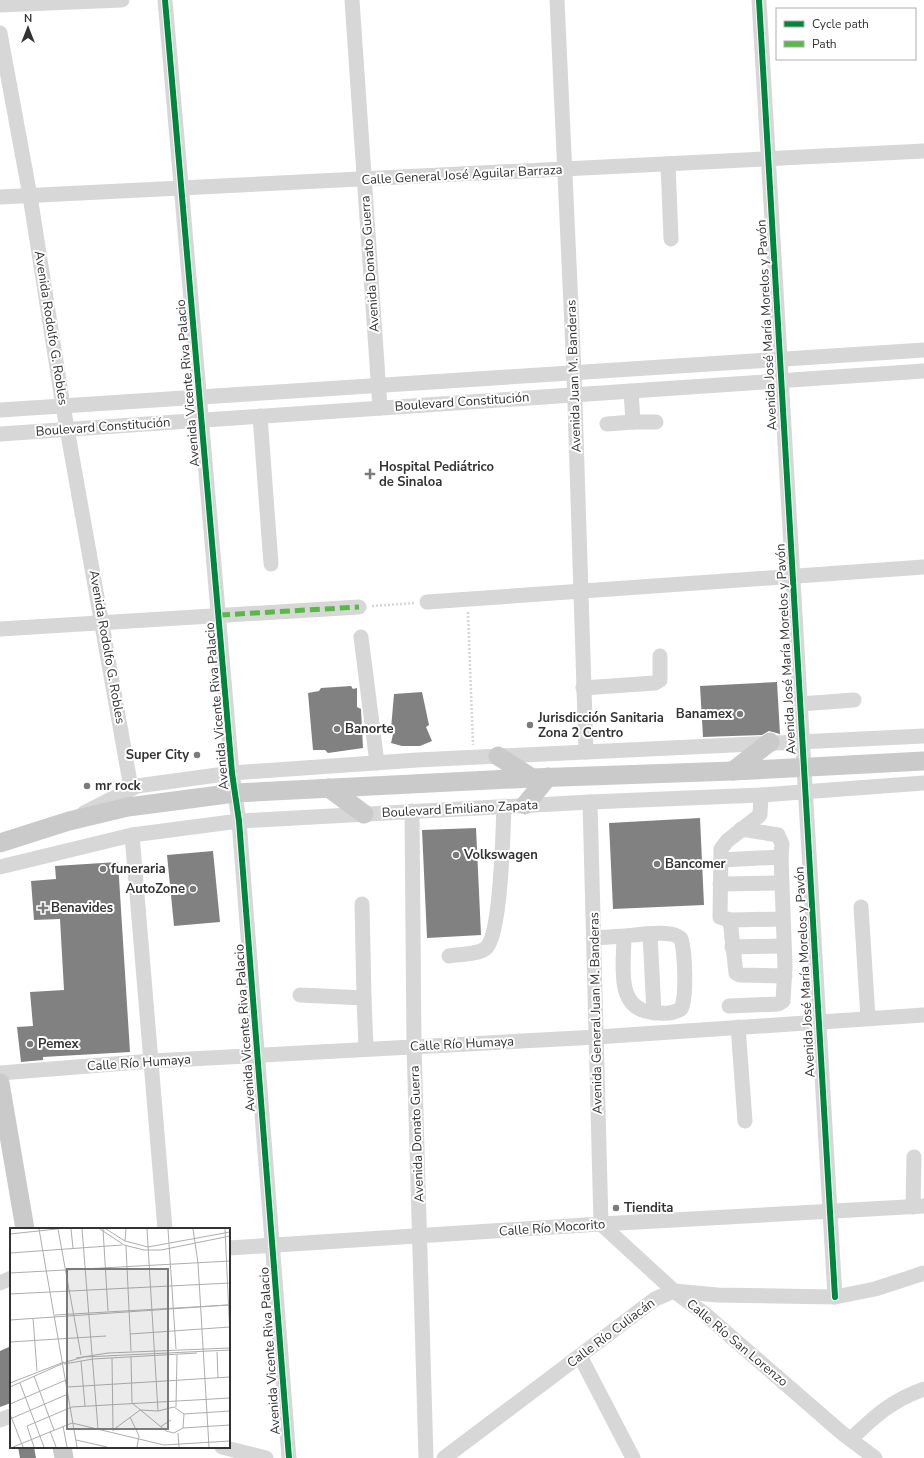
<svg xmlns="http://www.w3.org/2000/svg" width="924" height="1458" viewBox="0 0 924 1458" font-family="'Nunito Sans',sans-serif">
<rect width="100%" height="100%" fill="#fff"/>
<!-- building -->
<g fill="#818181">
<path d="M 777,682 L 780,734 L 769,731 L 762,735 L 703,737 L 700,686 Z"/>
<path d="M 351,686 L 353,689 L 357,688 L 357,707 L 361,709 L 363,748 L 328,753 L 325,750 L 313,750 L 308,693 L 319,691 L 321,688 Z"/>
<path d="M 422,692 L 429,725 L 426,727 L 432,741 L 420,746 L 402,746 L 391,743 L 394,730 L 391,729 L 394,694 Z"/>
<path d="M 700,818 L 704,905 L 613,909 L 609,823 Z"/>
<path d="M 476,828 L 481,935 L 427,938 L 422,830 Z"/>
<path d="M 213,851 L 220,922 L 174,926 L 167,855 Z"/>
<path d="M 118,862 L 130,1052 L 43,1057 L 43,1060 L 21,1062 L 17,1027 L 33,1026 L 30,992 L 64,990 L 60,919 L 34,920 L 31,881 L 56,879 L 55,866 Z"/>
<path d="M 11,1346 L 11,1403 L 0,1407 L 0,1351 Z"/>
<path d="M 18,1447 L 34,1447 L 36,1458 L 20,1458 Z"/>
</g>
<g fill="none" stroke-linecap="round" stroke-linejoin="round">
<!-- path -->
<g stroke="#d6d6d6" stroke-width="2.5" stroke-dasharray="2 2" stroke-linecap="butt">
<path d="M 372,606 L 415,603"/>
<path d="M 468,612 L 473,745"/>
</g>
<!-- minor -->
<g stroke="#d7d7d7" stroke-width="15">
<path d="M 165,0 L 232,773 L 239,821 L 289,1458"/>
<path d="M 352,0 L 380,408"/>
<path d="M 557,0 L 574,372 L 586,752"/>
<path d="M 759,0 L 835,1297"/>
<path d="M 0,5 L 122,0"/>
<path d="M 0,33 L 30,196 L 63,406 L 131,788"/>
<path d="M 668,164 L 671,239"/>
<path d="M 0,197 L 924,151"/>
<path d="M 631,391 L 633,422 L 656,422"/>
<path d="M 0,410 L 924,350"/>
<path d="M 260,416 L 271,564"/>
<path d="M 607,424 L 633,422"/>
<path d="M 0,434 L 924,371"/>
<path d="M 427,602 L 924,567"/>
<path d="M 0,629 L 359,607"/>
<path d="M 361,637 L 377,763"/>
<path d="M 583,688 L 655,683 L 660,680 L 660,656"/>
<path d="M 800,704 L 854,700"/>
<path d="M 761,795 L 760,815 L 727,841 L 721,849 L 720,917 L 730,920 L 782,919"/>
<path d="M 590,802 L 601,1224 L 674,1291 L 706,1315 L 842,1433 L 875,1458"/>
<path d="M 412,811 L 414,1046 L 426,1458"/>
<path d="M 84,813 L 137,786 L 232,773 L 417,760 L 924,736"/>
<path d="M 741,829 L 778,835 L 782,844 L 781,857"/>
<path d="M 132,835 L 165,1229"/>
<path d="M 721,860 L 781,857 L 785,966 L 783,1001 L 778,1004 L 729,1006"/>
<path d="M 0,867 L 132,835 L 239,821 L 590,802 L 761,795 L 924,783"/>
<path d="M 720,884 L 781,883"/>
<path d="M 362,904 L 364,998"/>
<path d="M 861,907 L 868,1018"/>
<path d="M 730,920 L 736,973 L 740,975 L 785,976"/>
<path d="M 650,934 L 654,1013"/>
<path d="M 594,938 L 624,936 C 624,963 615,1007 650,1012 C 660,1014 672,1014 681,1009 C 687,997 685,952 681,939 C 673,929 638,935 624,936"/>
<path d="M 732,947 L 783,946"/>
<path d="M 449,956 C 460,954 480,955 487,947 C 501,931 503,831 504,806"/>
<path d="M 300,995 L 364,998 L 366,1049"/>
<path d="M 738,1027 L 745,1121"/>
<path d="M 0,1073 L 152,1061 L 597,1037 L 924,1015"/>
<path d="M 913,1207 L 914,1157"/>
<path d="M 229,1248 L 601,1224 L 924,1206"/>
<path d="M 0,1283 L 11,1278"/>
<path d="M 580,1356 L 633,1458"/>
<path d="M 0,1420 L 11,1416"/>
<path d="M 851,1439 C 875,1416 892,1400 924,1389"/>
<path d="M 222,1447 L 266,1458"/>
<path d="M 444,1458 L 655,1299 L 674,1291 L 717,1295 L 835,1297 L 875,1289 L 924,1273"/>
</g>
<!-- major -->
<g stroke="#cacaca" stroke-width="19">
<path d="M 498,756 L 532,778"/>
<path d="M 733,771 L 770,742"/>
<path d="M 329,788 L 364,814"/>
<path d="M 525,805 L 548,777"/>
<path d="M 0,843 L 69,821 L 128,807 L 235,793 L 532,778 L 733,771 L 924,761"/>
<path d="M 0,1083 L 25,1229"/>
<path d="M 62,1447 L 64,1458"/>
</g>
<!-- quiet -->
<path stroke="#58b947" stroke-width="5" stroke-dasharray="10 5" stroke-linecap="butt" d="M 220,615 L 359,607"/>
<defs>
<g id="cycleway">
<path d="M 165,0 L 232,773 L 239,821 L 289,1458"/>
<path d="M 759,0 L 835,1297"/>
</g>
</defs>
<!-- cycleway casing -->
<use href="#cycleway" stroke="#fff" stroke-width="8"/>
<!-- cycleway -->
<use href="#cycleway" stroke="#00873e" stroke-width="6"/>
</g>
<!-- markers -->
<g fill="#7a7a7a" stroke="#fff" stroke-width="1.5">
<path d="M368 468h4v4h4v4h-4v4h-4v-4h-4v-4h4z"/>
<circle cx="740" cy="714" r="4"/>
<circle cx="530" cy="725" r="4"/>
<circle cx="337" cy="729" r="4"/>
<circle cx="197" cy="755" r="4"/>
<circle cx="87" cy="786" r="4"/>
<circle cx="456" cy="855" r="4"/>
<circle cx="657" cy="864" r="4"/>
<circle cx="103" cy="869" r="4"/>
<circle cx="193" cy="889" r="4"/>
<path d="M41 902h4v4h4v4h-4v4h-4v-4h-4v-4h4z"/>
<circle cx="30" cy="1044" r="4"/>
<circle cx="616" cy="1208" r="4"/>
</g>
<g text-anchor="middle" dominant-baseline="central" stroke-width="4" stroke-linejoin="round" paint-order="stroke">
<!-- street labels -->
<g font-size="13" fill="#333" stroke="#fff">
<text transform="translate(462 175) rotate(-3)">Calle General José Aguilar Barraza</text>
<text transform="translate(370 264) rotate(-94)">Avenida Donato Guerra</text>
<text transform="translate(767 325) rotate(-93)">Avenida José María Morelos y Pavón</text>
<text transform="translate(51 328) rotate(81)">Avenida Rodolfo G. Robles</text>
<text transform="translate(574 376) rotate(-92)">Avenida Juan M. Banderas</text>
<text transform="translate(188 383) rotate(-95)">Avenida Vicente Riva Palacio</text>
<text transform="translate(462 402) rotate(-4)">Boulevard Constitución</text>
<text transform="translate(103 427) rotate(-4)">Boulevard Constitución</text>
<text transform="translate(107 647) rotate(80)">Avenida Rodolfo G. Robles</text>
<text transform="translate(786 649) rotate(-93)">Avenida José María Morelos y Pavón</text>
<text transform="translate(217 706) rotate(-95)">Avenida Vicente Riva Palacio</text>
<text transform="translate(460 809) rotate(-3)">Boulevard Emiliano Zapata</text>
<text transform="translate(805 972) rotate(-93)">Avenida José María Morelos y Pavón</text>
<text transform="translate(596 1013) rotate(-91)">Avenida General Juan M. Banderas</text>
<text transform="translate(245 1028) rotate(-94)">Avenida Vicente Riva Palacio</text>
<text transform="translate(462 1044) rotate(-3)">Calle Río Humaya</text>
<text transform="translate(139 1063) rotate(-4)">Calle Río Humaya</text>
<text transform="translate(417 1134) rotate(-92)">Avenida Donato Guerra</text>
<text transform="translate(552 1228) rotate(-4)">Calle Río Mocorito</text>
<text transform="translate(611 1333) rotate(-37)">Calle Río Culiacán</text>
<text transform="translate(737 1343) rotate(40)">Calle Río San Lorenzo</text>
<text transform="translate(270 1351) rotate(-94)">Avenida Vicente Riva Palacio</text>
</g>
<!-- poi labels -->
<g font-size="13" font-weight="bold" fill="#333" stroke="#fff" text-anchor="start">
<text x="379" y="467">Hospital Pediátrico<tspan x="379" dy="15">de Sinaloa</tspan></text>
<text x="732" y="714" text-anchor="end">Banamex</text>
<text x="538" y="718">Jurisdicción Sanitaria<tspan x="538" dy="15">Zona 2 Centro</tspan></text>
<text x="345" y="729">Banorte</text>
<text x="189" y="755" text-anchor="end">Super City</text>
<text x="95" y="786">mr rock</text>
<text x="464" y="855">Volkswagen</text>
<text x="665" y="864">Bancomer</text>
<text x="111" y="869">funeraria</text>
<text x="185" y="889" text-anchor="end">AutoZone</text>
<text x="51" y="908">Benavides</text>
<text x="38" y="1044">Pemex</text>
<text x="624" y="1208">Tiendita</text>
</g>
</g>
<!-- overview -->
<g transform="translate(10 1228)">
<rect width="220" height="220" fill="#fff"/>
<path fill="none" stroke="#adadad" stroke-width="1" d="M 29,1 L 67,219M 48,1 L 71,127M 61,1 L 63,20M 72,1 L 88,201M 90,1 L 114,17 L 134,22 L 151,22 L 220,8M 93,1 L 98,83M 96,1 L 115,13 L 138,19 L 220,4M 137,1 L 148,183M 158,1 L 166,121M 183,1 L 188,35 L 199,219M 215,1 L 220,109M 0,6 L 47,1M 115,13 L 116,1M 116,18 L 121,123M 0,25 L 112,17M 0,45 L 220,33M 0,66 L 220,55M 45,87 L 218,77M 23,90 L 27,143M 0,92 L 218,77M 120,106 L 220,99M 0,114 L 96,108M 207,124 L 208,150M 121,129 L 122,175 L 156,203 L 164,205 L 173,200 L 220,197M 66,130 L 98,125 L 220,120M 102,130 L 103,203M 71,133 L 75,178M 54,136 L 83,131 L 187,125M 24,148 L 44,202M 0,155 L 54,134M 10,155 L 34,219M 0,159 L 56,134 L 74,129 L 220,122M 57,159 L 220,149M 0,176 L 56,152M 166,179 L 167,127M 0,186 L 13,219M 174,186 L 220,183M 120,189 L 129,208 L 127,219M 0,191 L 58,166M 53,198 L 57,219M 150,199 L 161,192M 103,202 L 130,182 L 148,183 L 164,179 L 174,186 L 173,200M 40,203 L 46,219M 168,205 L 169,219M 66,212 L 97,219M 3,219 L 62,195 L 154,217 L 220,213M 24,219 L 17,198 L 62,179 L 220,170"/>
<path fill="#7a7a7a" fill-opacity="0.15" stroke="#7a7a7a" stroke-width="2" d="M 57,41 L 158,41 L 158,201 L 57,201 Z"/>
<rect width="220" height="220" fill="none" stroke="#333" stroke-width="2"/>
</g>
<!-- legend -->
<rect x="776" y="8" width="140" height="52" fill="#ffffff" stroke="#adadad"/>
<rect x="784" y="21" width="20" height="6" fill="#00873e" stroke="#adadad"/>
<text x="812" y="28" font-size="12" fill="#333333">Cycle path</text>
<rect x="784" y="41" width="20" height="6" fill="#58b947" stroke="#adadad"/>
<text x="812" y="48" font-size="12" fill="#333333">Path</text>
<!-- north arrow -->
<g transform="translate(28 28)" stroke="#ffffff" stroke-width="3" paint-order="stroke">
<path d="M0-3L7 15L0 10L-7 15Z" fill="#333333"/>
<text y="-6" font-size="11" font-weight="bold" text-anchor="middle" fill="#333333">N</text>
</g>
</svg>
